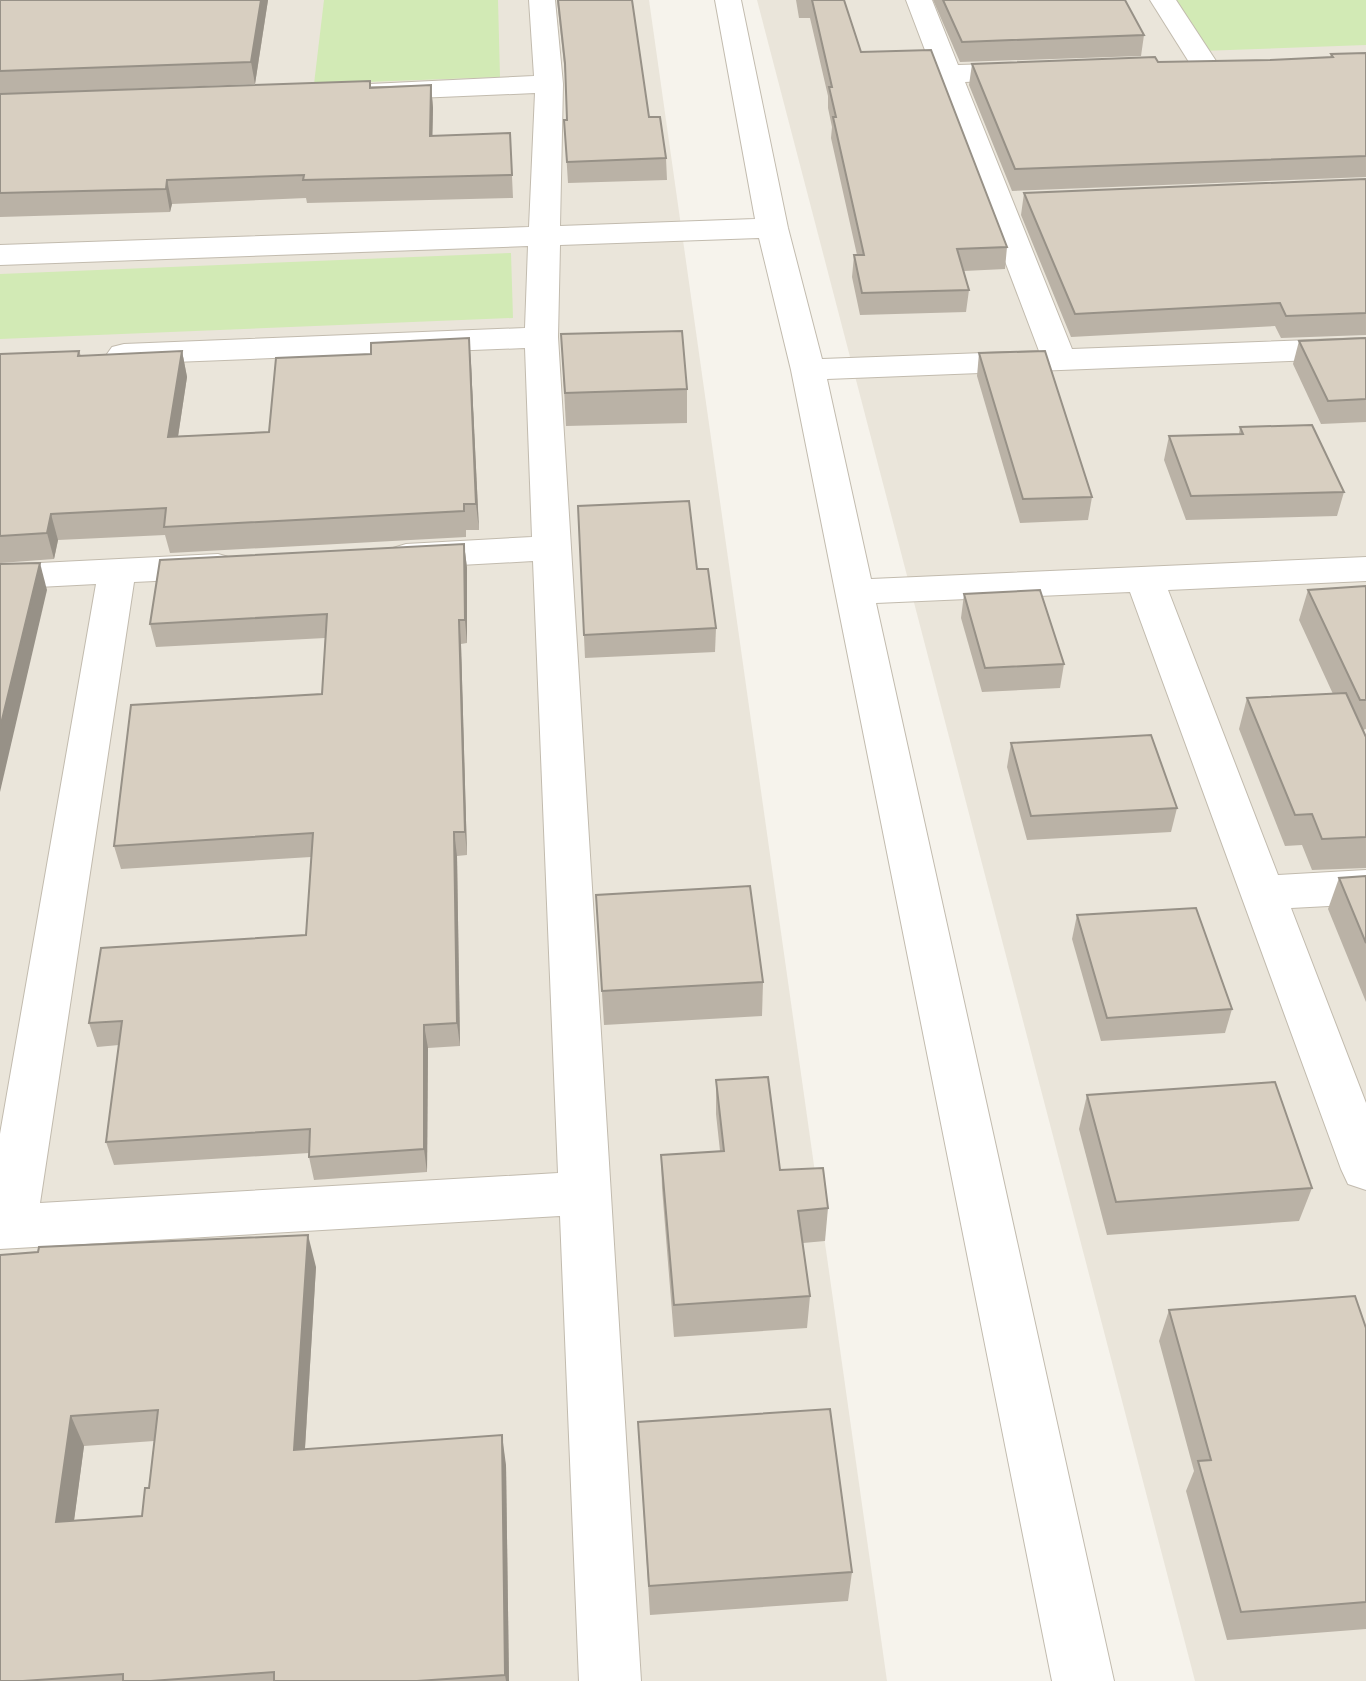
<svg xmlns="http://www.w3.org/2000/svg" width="1366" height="1681" viewBox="0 0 1366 1681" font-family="Inter,sans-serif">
<rect width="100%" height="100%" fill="#f6f3ec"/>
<!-- residential -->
<g fill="#eae5da">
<path d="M 0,0 L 649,0 L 887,1681 L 0,1681 Z"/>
<path d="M 757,0 L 1366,0 L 1366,1681 L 1195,1681 Z"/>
</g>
<!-- green -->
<g fill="#d2eab5">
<path d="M 324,0 L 498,0 L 500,77 L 314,84 Z"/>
<path d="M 1172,0 L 1366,0 L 1366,45 L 1201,51 Z"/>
<path d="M 511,253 L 513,318 L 0,339 L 0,274 Z"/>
</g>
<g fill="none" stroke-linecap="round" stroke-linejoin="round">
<defs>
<g id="minor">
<path d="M 529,0 L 555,0 L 563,84 L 560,226 L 755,219 L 715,0 L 741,0 L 788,228 L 822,359 L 1039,351 L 906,0 L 932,0 L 958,65 L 1029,63 L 1039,65 L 1043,71 L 1039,77 L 1029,79 L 965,82 L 1072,349 L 1366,338 L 1366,358 L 827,379 L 871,579 L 1366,557 L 1366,581 L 1168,590 L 1278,875 L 1366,870 L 1366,904 L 1291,908 L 1366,1103 L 1366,1190 L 1348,1184 L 1341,1169 L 1130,592 L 876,603 L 1114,1681 L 1052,1681 L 791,370 L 759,238 L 560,245 L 558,337 L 641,1681 L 579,1681 L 560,1216 L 0,1249 L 0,1134 L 96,584 L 0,589 L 0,565 L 218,554 L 232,558 L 237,566 L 232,574 L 218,578 L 134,582 L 40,1203 L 558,1173 L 533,561 L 406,568 L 393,564 L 387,556 L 393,548 L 406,544 L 532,537 L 525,348 L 124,364 L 112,361 L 107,354 L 112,347 L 124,344 L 525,328 L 528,246 L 0,265 L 0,245 L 529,227 L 535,93 L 370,100 L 360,98 L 356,92 L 360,86 L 370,84 L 534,76 Z"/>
<path d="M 1150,0 L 1176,0 L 1218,64 L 1214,70 L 1204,72 L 1194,70 Z"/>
</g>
</defs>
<!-- minor casing -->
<use href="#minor" stroke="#c2bbae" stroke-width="2"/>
<!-- minor -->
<use href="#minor" fill="#fff" fill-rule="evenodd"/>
</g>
<!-- wall -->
<g fill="#bab2a6" fill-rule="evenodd">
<path d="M 0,0 L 268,0 L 255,84 L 0,94 Z"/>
<path d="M 557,0 L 632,0 L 649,117 L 666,158 L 667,180 L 568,183 L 564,120 L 567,120 L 566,83 Z"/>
<path d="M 796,0 L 844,0 L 861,52 L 1007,247 L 1005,269 L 964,271 L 969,290 L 966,312 L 860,315 L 852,277 L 854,255 L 857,255 L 831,138 L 832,127 L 828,108 L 828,96 L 810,18 L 799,18 Z"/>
<path d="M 933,0 L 1125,0 L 1144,35 L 1141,56 L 960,62 Z"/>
<path d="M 1366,53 L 1366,177 L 1012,191 L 969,85 L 972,64 L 1158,62 L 1270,60 L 1330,57 L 1331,54 Z"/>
<path d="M 431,85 L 433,108 L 432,136 L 510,133 L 513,198 L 307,203 L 306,198 L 172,204 L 170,212 L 0,217 L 0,94 Z"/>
<path d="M 1366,179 L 1366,335 L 1281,338 L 1275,326 L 1071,337 L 1021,215 L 1024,193 Z"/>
<path d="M 561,334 L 687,389 L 687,423 L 566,426 Z"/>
<path d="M 1366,338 L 1366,422 L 1321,424 L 1293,364 L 1299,341 Z"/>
<path d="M 79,351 L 81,356 L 182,351 L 187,377 L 178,436 L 269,432 L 471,364 L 479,530 L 466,530 L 466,537 L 170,553 L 165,535 L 58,540 L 54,559 L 0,563 L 0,354 Z"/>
<path d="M 979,353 L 1092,497 L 1088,520 L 1020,523 L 977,376 Z"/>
<path d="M 1240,427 L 1344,492 L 1337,516 L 1186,520 L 1164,460 L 1169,436 L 1239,434 Z"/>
<path d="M 578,506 L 697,569 L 716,628 L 715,652 L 585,658 Z"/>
<path d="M 464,544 L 467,568 L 467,643 L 461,644 L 467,855 L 457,856 L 460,1046 L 428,1048 L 427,1172 L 314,1180 L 309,1157 L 309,1153 L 114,1165 L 106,1142 L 119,1045 L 97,1047 L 89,1023 L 306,935 L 311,857 L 121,869 L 114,846 L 322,694 L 325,638 L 156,647 L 150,624 Z"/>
<path d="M 1366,586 L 1366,729 L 1363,730 L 1366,737 L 1366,868 L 1312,870 L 1302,845 L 1285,846 L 1239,729 L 1247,698 L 1333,694 L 1299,620 L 1308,590 Z"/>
<path d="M 964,594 L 1064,664 L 1060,688 L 982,692 L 961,618 Z"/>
<path d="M 1011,743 L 1177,808 L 1171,832 L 1027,840 L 1007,767 Z"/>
<path d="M 1366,876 L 1366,1002 L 1328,909 L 1339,878 Z"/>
<path d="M 1077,915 L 1232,1009 L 1225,1033 L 1101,1041 L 1072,939 Z"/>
<path d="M 598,929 L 763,982 L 762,1016 L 604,1025 Z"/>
<path d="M 716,1080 L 780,1170 L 828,1208 L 825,1241 L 803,1243 L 810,1296 L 807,1328 L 674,1337 L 662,1188 L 661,1155 L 720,1151 L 716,1114 Z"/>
<path d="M 1087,1095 L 1312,1188 L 1299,1221 L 1107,1235 L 1079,1129 Z"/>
<path d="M 0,1255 L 316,1267 L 305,1449 L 506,1465 L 509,1681 L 0,1681 ZM 154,1441 L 149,1488 L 142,1516 L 74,1520 L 84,1446 Z"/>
<path d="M 1169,1310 L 1366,1328 L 1366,1629 L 1227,1640 L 1186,1491 L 1194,1471 L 1159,1341 Z"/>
<path d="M 638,1422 L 852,1572 L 848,1601 L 650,1615 Z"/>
</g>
<!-- shaded-wall -->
<g fill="#979187">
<path d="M 261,0 L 268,0 L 255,84 L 251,62 Z"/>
<path d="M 431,85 L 433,108 L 432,159 L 430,136 Z"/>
<path d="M 167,180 L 172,204 L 170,212 L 166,189 Z"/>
<path d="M 469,338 L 471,364 L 479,530 L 476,504 Z"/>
<path d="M 182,351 L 187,377 L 174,463 L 168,437 Z"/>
<path d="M 51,514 L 58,540 L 54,559 L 47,533 Z"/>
<path d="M 464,544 L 467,568 L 467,643 L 465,620 Z"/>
<path d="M 40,563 L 47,590 L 0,792 L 0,728 Z"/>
<path d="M 459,620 L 461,644 L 467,855 L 465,832 Z"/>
<path d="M 454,832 L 457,856 L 460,1046 L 457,1023 Z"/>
<path d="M 424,1025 L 428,1048 L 427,1172 L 424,1149 Z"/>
<path d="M 308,1235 L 316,1267 L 303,1480 L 294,1450 Z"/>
<path d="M 71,1416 L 84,1446 L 70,1551 L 56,1522 Z"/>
<path d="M 502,1435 L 506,1465 L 509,1681 L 506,1681 L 505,1675 Z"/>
</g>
<!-- building -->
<g fill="#d8cfc1" stroke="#979187" stroke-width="2" fill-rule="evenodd">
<path d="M 0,0 L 261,0 L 251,62 L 0,71 Z"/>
<path d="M 558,0 L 632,0 L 649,117 L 660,117 L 666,158 L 567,162 L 564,120 L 567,120 L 565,63 Z"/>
<path d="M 812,0 L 844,0 L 861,52 L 931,50 L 1007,247 L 957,249 L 969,290 L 862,293 L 854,255 L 864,255 L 833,117 L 836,117 L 829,87 L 832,87 Z"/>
<path d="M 943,0 L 1125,0 L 1144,35 L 962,42 Z"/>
<path d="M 1366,53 L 1366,156 L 1015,169 L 972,64 L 1155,57 L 1158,62 L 1270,60 L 1333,57 L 1331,54 Z"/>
<path d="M 370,81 L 370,88 L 431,85 L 430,136 L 510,133 L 512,175 L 303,180 L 304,175 L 167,180 L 166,189 L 0,193 L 0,94 Z"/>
<path d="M 1366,179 L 1366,313 L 1286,316 L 1280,303 L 1075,314 L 1024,193 Z"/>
<path d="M 682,331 L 687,389 L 565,393 L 561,334 Z"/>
<path d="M 469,338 L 476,504 L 464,504 L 464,511 L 164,527 L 166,508 L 51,514 L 47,533 L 0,536 L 0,354 L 79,351 L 78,356 L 182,351 L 168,437 L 269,432 L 276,358 L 371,354 L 371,343 Z"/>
<path d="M 1366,338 L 1366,399 L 1328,401 L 1299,341 Z"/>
<path d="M 1045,351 L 1092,497 L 1023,499 L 979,353 Z"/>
<path d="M 1312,425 L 1344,492 L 1191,496 L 1169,436 L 1243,434 L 1240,427 Z"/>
<path d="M 689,501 L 697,569 L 708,569 L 716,628 L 584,635 L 578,506 Z"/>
<path d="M 464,544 L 465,620 L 459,620 L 465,832 L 454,832 L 457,1023 L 424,1025 L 424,1149 L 309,1157 L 310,1129 L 106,1142 L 122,1021 L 89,1023 L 101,948 L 306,935 L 313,833 L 114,846 L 131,705 L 322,694 L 327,614 L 150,624 L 160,560 Z"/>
<path d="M 40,563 L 0,728 L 0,564 Z"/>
<path d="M 1366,586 L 1366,700 L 1360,700 L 1308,590 Z"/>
<path d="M 1040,590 L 1064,664 L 985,668 L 964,594 Z"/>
<path d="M 1346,693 L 1366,737 L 1366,837 L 1322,839 L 1312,814 L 1295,815 L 1247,698 Z"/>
<path d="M 1151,735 L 1177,808 L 1031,816 L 1011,743 Z"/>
<path d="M 1366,876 L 1366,943 L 1339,878 Z"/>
<path d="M 750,886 L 763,982 L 602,991 L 596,895 Z"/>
<path d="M 1196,908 L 1232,1009 L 1107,1018 L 1077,915 Z"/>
<path d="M 768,1077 L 780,1170 L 823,1168 L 828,1208 L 798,1211 L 810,1296 L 674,1305 L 661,1155 L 724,1151 L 716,1080 Z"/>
<path d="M 1275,1082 L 1312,1188 L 1116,1202 L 1087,1095 Z"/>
<path d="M 308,1235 L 294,1450 L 502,1435 L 505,1675 L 417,1681 L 274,1681 L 274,1672 L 151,1681 L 123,1681 L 123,1674 L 23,1681 L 0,1681 L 0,1255 L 38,1252 L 39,1247 ZM 158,1410 L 149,1488 L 145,1488 L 142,1516 L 56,1522 L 71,1416 Z"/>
<path d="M 1355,1296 L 1366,1328 L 1366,1602 L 1241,1612 L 1198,1461 L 1211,1460 L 1169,1310 Z"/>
<path d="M 830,1409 L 852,1572 L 649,1586 L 638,1422 Z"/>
</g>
</svg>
